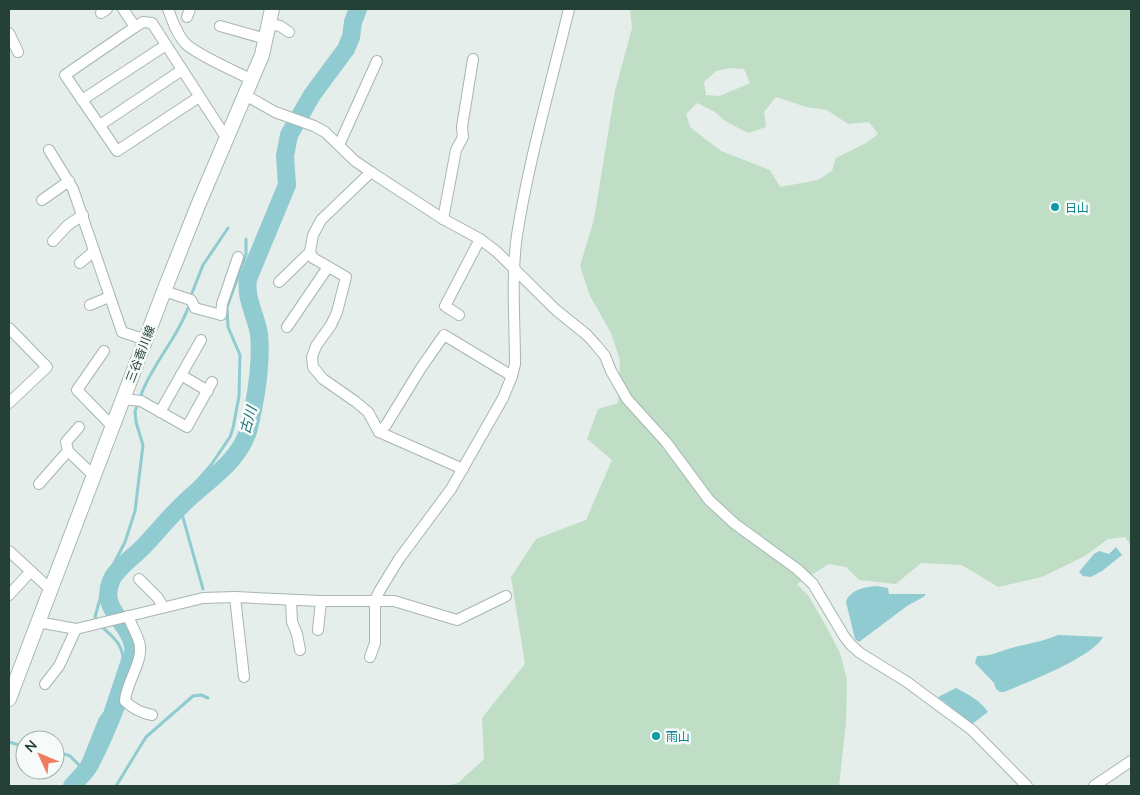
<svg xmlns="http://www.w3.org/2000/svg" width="1140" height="795" viewBox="0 0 1140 795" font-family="Quicksand,'Noto Sans JP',sans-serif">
<rect width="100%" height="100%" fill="#e5eeea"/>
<!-- green -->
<path fill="#bfdec5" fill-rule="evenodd" d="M 630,9 L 1131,9 L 1131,546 L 1125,537 L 1108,539 L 1085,556 L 1042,577 L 998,587 L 962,565 L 921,563 L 896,584 L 859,580 L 846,567 L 829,564 L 797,584 L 808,595 L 826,626 L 840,653 L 847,680 L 846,723 L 839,786 L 446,786 L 458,783 L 484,759 L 482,718 L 525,664 L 511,577 L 536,539 L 586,520 L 612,460 L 587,439 L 598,409 L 618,403 L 620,360 L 611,333 L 590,296 L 580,266 L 594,219 L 615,91 L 632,28 ZM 730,68 L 744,69 L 750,83 L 720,96 L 706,95 L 704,82 L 716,71 ZM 776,97 L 806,107 L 827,110 L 848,124 L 869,122 L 878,134 L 866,143 L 836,158 L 832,171 L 818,180 L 780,187 L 770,170 L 721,151 L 690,127 L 686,114 L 697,103 L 715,112 L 725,121 L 748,133 L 766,127 L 764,112 Z"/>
<!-- water -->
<g fill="#8fcbd1">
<path d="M 1116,547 L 1122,555 L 1102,571 L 1091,577 L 1083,576 L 1079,572 L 1094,554 L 1099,551 L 1109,554 Z"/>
<path d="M 877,586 L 888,588 L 889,594 L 925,594 L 925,596 L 907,606 L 859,642 L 855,639 L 846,602 C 850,589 866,587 877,586 Z"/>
<path d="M 1058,635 L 1103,637 C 1093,657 1026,683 1004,692 L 1000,692 L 996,689 L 994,683 L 975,663 L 977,656 C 992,656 995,653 1008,649 C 1025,644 1042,642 1058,635 Z"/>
<path d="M 956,688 C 969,695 980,700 988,712 L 972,724 L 938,697 Z"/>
</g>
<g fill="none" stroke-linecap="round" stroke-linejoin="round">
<!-- stream -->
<g stroke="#8fcbd1" stroke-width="3">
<path d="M 192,293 L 203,265 L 228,228"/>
<path d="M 141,395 C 152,364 177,339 188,308"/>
<path d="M 203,589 L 180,507 L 180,500 L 211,465 L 230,437 L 233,428 L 239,396 L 240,355 L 228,327 L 227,307 L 246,255 L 246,239"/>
<path d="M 98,621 L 95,617 L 105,581 L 125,542 L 135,511 L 143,445 L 136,422 L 135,411 L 138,404"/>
<path d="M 9,742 L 25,747"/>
<path d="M 55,751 L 70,756 L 81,767 L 100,719 L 105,712 L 123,658 C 122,644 113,637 103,628"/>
<path d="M 116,786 L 146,737 L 193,696 L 201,695 L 208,698"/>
</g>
<!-- river -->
<path stroke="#8fcbd1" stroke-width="18" d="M 72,786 C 77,780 85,773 89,766 C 100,746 136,665 133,646 C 129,621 99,610 111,581 C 116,569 132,558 142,548 C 156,534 168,518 183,504 C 206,481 240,462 249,428 C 256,398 262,365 259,334 C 256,315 245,299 248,279 L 287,185 L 285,156 L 289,135 L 312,95 L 346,49 L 351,37 L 353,22 L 358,9"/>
<defs>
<g id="street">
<path d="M 123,9 L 135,27"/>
<path d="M 168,9 C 172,20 177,35 186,44 C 199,56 235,71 252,80"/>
<path d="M 101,13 L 107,9"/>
<path d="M 187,17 L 190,9"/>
<path d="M 269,24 L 280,26 L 289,32"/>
<path d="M 220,26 L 266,39"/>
<path d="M 9,33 L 18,52"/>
<path d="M 245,95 L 275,112 L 314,126 L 325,132 L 355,161 L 371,172 L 443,219 L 480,239 L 497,252 L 556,310 L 587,335 L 596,345 L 605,356 L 611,371 L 627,399 L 666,442 L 709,500 L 735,524 L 797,569 L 813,584 L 844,636 L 851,645 L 860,653 L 907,682 L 972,730 L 1027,786"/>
<path d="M 199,97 L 117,151 L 65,75 L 135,27 L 143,22 L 152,23 L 227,139"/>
<path d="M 82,100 L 166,45"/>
<path d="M 100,125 L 182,70"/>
<path d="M 339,145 L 377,61"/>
<path d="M 49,150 L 73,189 L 122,332 L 137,337 L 146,338"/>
<path d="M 371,172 L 321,220 L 313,235 L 310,252 L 313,258 L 346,277 L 337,312 L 331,325 L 316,346 L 312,357 L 313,367 L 323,379 L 356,402 L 368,412 L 379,432 L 463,469"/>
<path d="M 42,200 L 69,181"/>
<path d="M 443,219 L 456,150 L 463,137 L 462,127 L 473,59"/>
<path d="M 53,241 L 68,225 L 83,215"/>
<path d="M 80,263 L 93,252"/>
<path d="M 279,282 L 310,252"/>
<path d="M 164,291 L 191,300 L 195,308 L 221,315 L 222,304 L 238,257"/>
<path d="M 90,305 L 109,297"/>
<path d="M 459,315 L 445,306 L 480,239"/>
<path d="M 287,327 L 328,267"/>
<path d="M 9,328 L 47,367 L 9,403"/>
<path d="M 104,351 L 77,390 L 112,426"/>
<path d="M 181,375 L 208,391"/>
<path d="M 123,399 L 141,401 L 187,427 L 212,382"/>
<path d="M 160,412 L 201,340"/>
<path d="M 79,427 L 66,442 L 68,451 L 93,475"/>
<path d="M 379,432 L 386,425 L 421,368 L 444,335 L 512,376"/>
<path d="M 39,484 L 68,451"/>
<path d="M 9,551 L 50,589"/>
<path d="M 139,579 L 158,598 L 163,607"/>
<path d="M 9,595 L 31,571"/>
<path d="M 235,597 L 244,677"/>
<path d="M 291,600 L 292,622 L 297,634 L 300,650"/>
<path d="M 128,616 C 131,625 139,637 140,646 C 142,664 126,683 125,701 C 133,709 141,713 152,715"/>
<path d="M 38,622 L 76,629 L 203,598 L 235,597 L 321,601 L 394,601 L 457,620 L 506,596"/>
<path d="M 318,630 L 321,601"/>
<path d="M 370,657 L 375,643 L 375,600 L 380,590 L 399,559 L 451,489 L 503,398 L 512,376 L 515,364 C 515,321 511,277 517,235 C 529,159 551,84 569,9"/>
<path d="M 45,684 L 59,666 L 76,629"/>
<path d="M 1094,786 L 1131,761"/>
</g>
<path id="secondary" d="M 9,699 L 164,291 L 199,203 L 262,55 L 272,9"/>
</defs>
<!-- street casing -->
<use href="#street" stroke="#a7b6b1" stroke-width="12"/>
<!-- secondary casing -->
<use href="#secondary" stroke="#a4bab1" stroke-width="16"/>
<!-- street -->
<use href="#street" stroke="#fff" stroke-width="10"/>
<!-- secondary -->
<use href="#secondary" stroke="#fff" stroke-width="14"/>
</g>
<!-- markers -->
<g fill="#0f9aa8" stroke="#f6faf8" stroke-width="2">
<circle cx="1055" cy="207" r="5"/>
<circle cx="656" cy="736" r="5"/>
</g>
<g text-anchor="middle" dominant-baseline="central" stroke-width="5" stroke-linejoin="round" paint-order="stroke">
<!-- culture labels -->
<g font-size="12" fill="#0d838f" stroke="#f6faf8" text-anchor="start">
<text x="1065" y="207">日山</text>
<text x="666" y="736">雨山</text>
</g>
<!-- street labels -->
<g font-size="12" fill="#244037" stroke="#f6faf8">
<text transform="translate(140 354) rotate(-69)">三谷香川線</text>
</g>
<!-- water labels -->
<g font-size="14" font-style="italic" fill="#1f727b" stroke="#f6faf8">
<text transform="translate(248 420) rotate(-74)">古川</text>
</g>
</g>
<!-- border -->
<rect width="1140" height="795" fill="none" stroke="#244037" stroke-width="20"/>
<!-- north arrow -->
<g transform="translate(40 755) rotate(314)"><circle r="24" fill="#f6faf8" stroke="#a2b0ab"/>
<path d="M0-4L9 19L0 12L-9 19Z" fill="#ef7c62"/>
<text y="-8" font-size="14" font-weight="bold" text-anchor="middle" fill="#244037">N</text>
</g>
</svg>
